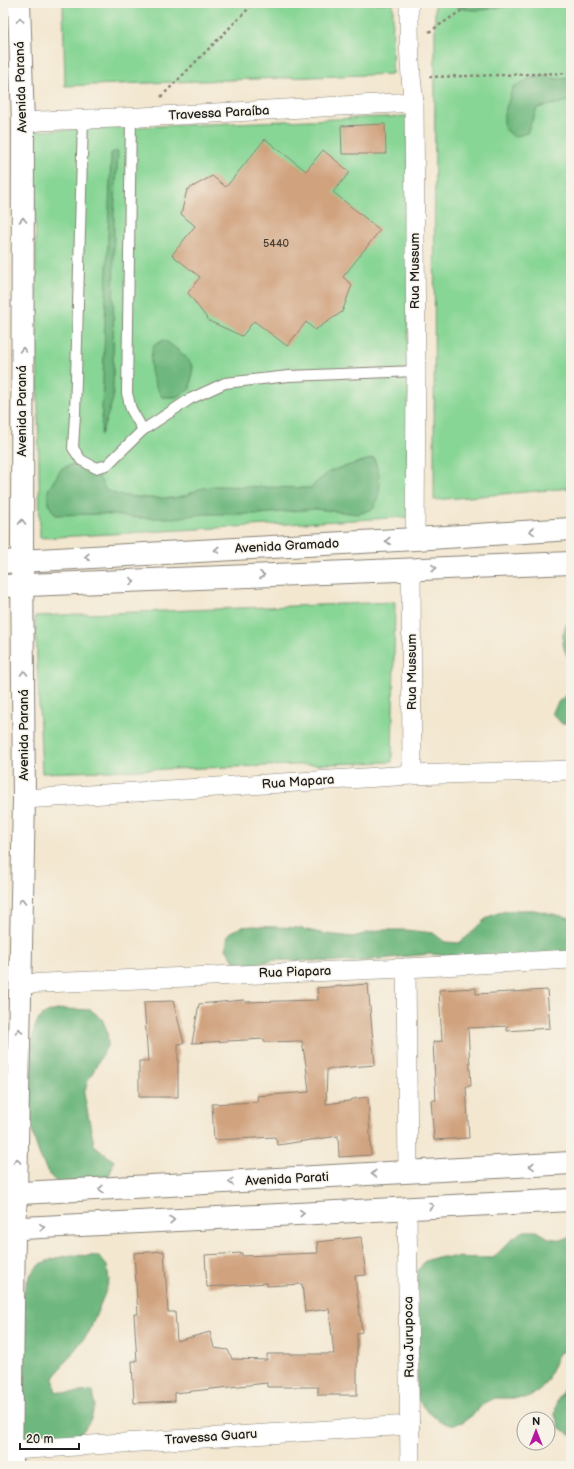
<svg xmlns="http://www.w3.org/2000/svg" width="574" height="1469" viewBox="0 0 574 1469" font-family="'Balsamiq Sans',sans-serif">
<rect width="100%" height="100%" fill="#f7f3e8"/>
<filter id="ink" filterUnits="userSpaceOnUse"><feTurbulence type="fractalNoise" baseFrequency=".025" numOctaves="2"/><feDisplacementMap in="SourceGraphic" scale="8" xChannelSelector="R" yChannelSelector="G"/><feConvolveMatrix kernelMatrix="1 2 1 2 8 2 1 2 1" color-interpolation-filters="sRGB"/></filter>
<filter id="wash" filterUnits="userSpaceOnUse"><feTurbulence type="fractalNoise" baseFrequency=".012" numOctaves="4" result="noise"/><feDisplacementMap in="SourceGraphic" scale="16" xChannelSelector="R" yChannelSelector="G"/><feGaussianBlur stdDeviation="0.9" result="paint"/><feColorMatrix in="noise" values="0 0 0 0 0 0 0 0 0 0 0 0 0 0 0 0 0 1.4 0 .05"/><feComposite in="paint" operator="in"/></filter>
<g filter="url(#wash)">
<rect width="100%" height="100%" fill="#f3e7d0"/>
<!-- green -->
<g fill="#88d695" stroke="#527958">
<path d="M 63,3 L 393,3 L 392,74 L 65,86 Z"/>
<path d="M 435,3 L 571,3 L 571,488 L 434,500 Z"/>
<path d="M 408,116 L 408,517 L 40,538 L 34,131 Z"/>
<path d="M 395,602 L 392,762 L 42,773 L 35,616 Z"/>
</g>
<!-- forest -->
<g fill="#6eb77e" stroke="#456a4d">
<path d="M 448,3 L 521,3 C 496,8 471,16 448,3 Z"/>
<path d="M 544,76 L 559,79 L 571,78 L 571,100 C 560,104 548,105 537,108 L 527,133 L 514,137 L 504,128 L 504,114 L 513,87 L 529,79 Z"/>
<path d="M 118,151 L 114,215 L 113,399 L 101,435 L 111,153 Z"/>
<path d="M 164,340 C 176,348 185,355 193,366 L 190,389 L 177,397 L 162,397 C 151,379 148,367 153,346 Z"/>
<path d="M 374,458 C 381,478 383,489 373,509 L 358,514 L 315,509 L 259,514 L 203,514 L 174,518 L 143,518 L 100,514 L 56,515 L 48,504 L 48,490 L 62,468 L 74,464 L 89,467 L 99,477 L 105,489 L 119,495 L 146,498 L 174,498 L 187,495 L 199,489 L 214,486 L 310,488 L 330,471 Z"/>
<path d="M 571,617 L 571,661 C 559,646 561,631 571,617 Z"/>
<path d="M 571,692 L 571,722 L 562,724 L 552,713 L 559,701 Z"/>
<path d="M 518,910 L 534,910 L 571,918 L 571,958 L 459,957 L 431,954 L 398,957 L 354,962 L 275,960 L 247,966 L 234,961 L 226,949 L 228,934 L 241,927 L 254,926 L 298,928 L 325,934 L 353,937 L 379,930 L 406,930 L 433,933 L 445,942 L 459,943 C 470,936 477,925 487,918 C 496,912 508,911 518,910 Z"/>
<path d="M 64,1009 L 91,1010 L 102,1019 L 107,1031 L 108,1044 L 88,1081 L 84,1094 L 94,1145 L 114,1161 L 109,1176 L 99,1187 C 90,1186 66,1186 59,1183 C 43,1176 32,1134 30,1118 C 28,1099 28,1032 39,1019 C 45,1012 56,1010 64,1009 Z"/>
<path d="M 524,1231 L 537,1231 L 549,1238 L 562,1240 L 571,1236 L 571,1349 L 559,1353 L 547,1380 L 539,1391 L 525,1398 L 495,1398 L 483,1404 L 474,1414 L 463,1422 L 449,1425 L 437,1419 L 426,1410 L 417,1399 L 417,1315 L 418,1288 L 417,1272 L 425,1261 L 438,1257 L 493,1258 L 513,1238 Z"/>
<path d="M 72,1255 L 99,1256 L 107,1266 L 109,1280 L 105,1293 L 89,1332 L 62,1366 L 54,1378 L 55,1391 L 69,1393 L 93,1391 L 95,1405 L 91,1419 L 83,1431 L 70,1439 L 29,1443 L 22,1436 C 21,1427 20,1417 21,1408 C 22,1398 24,1388 24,1377 C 25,1346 13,1299 33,1271 C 41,1260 60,1257 72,1255 Z"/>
<path d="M 571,1368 L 571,1435 L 560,1428 L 555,1415 L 557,1401 L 564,1389 Z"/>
</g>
<g id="blocks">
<!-- building -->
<g fill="#d0a27e">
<path d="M 385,124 L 386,154 L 342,154 L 341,126 Z"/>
<path d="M 265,139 L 306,171 L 323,150 L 350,172 L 333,192 L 380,230 L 343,277 L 352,285 L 342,312 L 315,330 L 306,322 L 287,346 L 254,321 L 242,336 L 209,321 L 188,293 L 200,277 L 172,255 L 195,226 L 181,214 L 187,190 L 212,176 L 226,187 Z"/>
<path d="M 368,984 L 375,1065 L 327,1069 L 326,1104 L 349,1101 L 353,1099 L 368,1097 L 371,1155 L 339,1157 L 338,1136 L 278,1145 L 275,1137 L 214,1140 L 212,1104 L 258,1102 L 257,1096 L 309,1092 L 306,1065 L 302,1041 L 264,1042 L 264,1039 L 192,1043 L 199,1004 L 244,1000 L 245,1002 L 318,1000 L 317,988 Z"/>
<path d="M 476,988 L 476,994 L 547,990 L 550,1028 L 507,1031 L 507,1026 L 468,1028 L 471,1086 L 466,1086 L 469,1138 L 434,1140 L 431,1100 L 436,1100 L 433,1042 L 442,1041 L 439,990 Z"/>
<path d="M 173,1001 L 184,1043 L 178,1044 L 178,1097 L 139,1097 L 139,1061 L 148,1061 L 144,1002 Z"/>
<path d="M 361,1237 L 366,1275 L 355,1276 L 362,1332 L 357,1333 L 357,1395 L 318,1395 L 318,1387 L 267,1387 L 267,1383 L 175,1393 L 175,1401 L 134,1403 L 132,1361 L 137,1361 L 134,1314 L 138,1314 L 134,1253 L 164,1251 L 168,1312 L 175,1312 L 177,1341 L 210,1332 L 214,1348 L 228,1350 L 232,1359 L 267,1360 L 267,1354 L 334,1354 L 329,1309 L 305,1312 L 302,1284 L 267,1286 L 267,1283 L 207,1287 L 205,1255 L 242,1253 L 242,1256 L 318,1253 L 317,1242 Z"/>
</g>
</g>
</g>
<g filter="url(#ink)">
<use href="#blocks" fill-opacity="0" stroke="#888276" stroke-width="1"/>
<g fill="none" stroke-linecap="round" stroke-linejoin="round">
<defs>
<g id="lane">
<path d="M 131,117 L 127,393 L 131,409 L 143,430"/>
<path d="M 83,119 L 75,415 L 73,448 L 81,460 L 96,468 L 107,465 L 143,430 L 190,399 L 225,383 L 289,376 L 416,371"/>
</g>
<g id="street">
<path d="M 409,3 C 409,37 409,69 414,102 L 416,371 L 415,539"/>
<path d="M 23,123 L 40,121 L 141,117 L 414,102"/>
<path d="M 411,569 L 412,775"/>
<path d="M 24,799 L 412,775 L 571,770"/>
<path d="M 406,968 L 408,1172"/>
<path d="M 20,984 L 406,968 L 571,959"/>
<path d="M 407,1208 L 410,1466"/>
<path d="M 12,1450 L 410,1425"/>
</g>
<g id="secondary">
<path d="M 3,562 L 415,539 L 571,529"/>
<path d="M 3,586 L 571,563"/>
<path d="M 3,1194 L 571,1163"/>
<path d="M 3,1229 L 571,1200"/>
<path d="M 11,1466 L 14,1229 L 16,1194 L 24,799 L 22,561 L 23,123 L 19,3"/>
</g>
</defs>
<!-- lane casing -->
<use href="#lane" stroke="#888276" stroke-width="12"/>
<!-- street casing -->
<use href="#street" stroke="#888276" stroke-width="20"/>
<!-- secondary casing -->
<use href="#secondary" stroke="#888276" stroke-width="24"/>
<!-- path -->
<g stroke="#888276" stroke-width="2.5" stroke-dasharray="3 3" stroke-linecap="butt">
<path d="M 429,32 L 473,3"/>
<path d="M 429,77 L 571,73"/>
<path d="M 161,97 L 254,3"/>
</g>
<!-- lane -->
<use href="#lane" stroke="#fff" stroke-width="10"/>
<!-- street -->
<use href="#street" stroke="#fff" stroke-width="19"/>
<!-- secondary -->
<use href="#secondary" stroke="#fff" stroke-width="22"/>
</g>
<!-- one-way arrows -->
<defs><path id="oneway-chevron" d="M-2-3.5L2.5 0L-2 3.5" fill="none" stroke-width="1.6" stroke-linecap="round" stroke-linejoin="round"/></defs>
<g stroke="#999">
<use href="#oneway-chevron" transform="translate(20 20) rotate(-92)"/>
<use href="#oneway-chevron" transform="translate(23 220) rotate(-90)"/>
<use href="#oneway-chevron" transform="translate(23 350) rotate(-90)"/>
<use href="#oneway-chevron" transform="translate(22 522) rotate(-90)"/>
<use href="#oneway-chevron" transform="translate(532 531) rotate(176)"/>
<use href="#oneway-chevron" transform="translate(388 541) rotate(177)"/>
<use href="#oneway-chevron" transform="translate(217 550) rotate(177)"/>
<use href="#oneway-chevron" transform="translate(87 557) rotate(177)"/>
<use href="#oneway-chevron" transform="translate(434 568) rotate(-2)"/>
<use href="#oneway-chevron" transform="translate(262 575) rotate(-2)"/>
<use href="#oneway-chevron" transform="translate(132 581) rotate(-2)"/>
<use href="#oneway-chevron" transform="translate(24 673) rotate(-90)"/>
<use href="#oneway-chevron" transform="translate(22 901) rotate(-89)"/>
<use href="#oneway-chevron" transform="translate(19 1031) rotate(-89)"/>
<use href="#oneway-chevron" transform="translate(17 1161) rotate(-89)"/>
<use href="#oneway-chevron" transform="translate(532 1166) rotate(177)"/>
<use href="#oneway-chevron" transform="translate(374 1174) rotate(177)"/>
<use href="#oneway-chevron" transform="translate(231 1182) rotate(177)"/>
<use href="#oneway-chevron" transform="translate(101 1189) rotate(177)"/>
<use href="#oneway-chevron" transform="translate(431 1206) rotate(-3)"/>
<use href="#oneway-chevron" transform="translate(302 1213) rotate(-3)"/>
<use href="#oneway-chevron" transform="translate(172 1220) rotate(-3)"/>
<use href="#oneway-chevron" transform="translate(42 1227) rotate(-3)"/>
</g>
</g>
<g text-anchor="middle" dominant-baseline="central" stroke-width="3" stroke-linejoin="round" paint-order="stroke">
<!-- number labels -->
<g font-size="11" fill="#493e34">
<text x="276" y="243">5440</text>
</g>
<!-- street labels -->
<g font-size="13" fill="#1c1c1c" stroke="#f7f3e8">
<text transform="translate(21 87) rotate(-92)">Avenida Paraná</text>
<text transform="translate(219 113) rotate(-3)">Travessa Paraíba</text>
<text transform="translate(415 271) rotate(-90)">Rua Mussum</text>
<text transform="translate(22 411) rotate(-90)">Avenida Paraná</text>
<text transform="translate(287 546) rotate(-3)">Avenida Gramado</text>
<text transform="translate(412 672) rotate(-90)">Rua Mussum</text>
<text transform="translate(24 735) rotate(-90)">Avenida Paraná</text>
<text transform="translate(298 782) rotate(-4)">Rua Mapara</text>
<text transform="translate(295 972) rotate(-2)">Rua Piapara</text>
<text transform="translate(287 1179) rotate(-3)">Avenida Parati</text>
<text transform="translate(409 1337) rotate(-91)">Rua Jurupoca</text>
<text transform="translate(211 1437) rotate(-4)">Travessa Guaru</text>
</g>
</g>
<!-- margin -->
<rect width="574" height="1469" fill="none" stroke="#f7f3e8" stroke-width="16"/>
<!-- north arrow -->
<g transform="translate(536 1431)"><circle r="19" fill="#f7f3e8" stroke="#9f9d96"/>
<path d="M0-3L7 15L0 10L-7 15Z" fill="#b5179e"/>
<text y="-6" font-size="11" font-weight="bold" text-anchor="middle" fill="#1c1c1c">N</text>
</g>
<!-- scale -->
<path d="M20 1443v6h59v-6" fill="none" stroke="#1c1c1c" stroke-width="2"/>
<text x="26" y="1443" font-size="12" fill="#1c1c1c" stroke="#f7f3e8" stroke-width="3" paint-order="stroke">20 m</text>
</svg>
